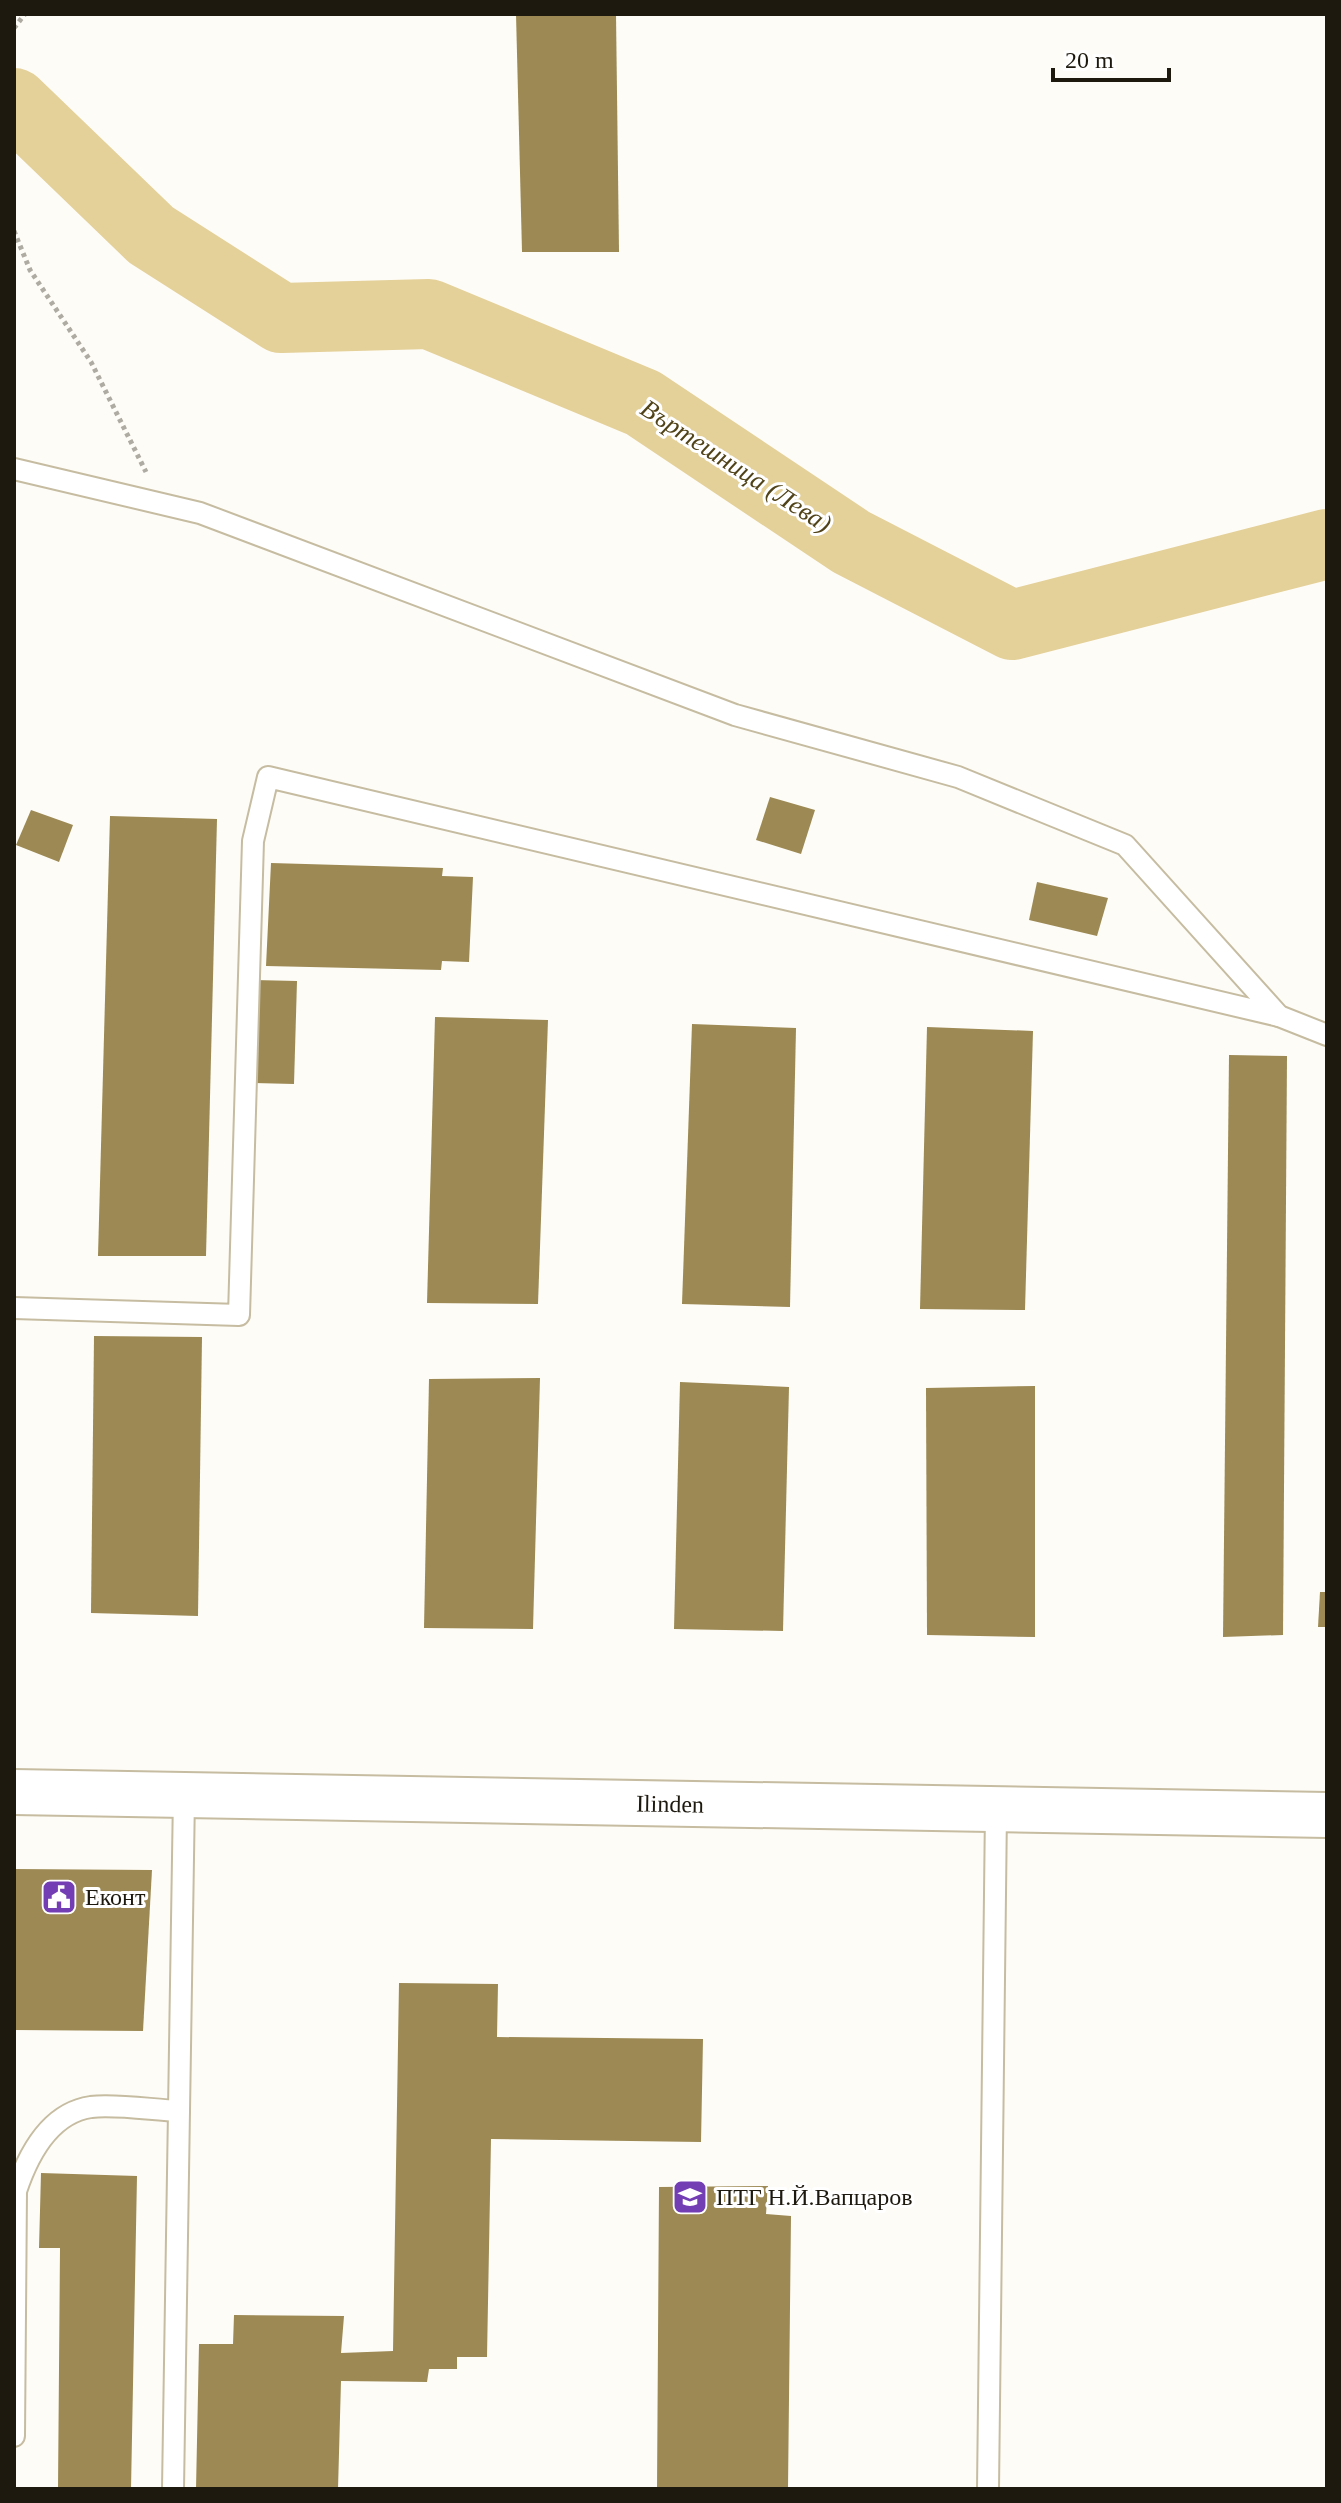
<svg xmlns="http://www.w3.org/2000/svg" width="1341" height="2503" viewBox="0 0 1341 2503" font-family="Georgia,serif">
<rect width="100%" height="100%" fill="#fefcf6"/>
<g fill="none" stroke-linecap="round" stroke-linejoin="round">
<!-- river -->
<path stroke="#e4d099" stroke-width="70" d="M 14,103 L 151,235 L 281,318 L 429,314 L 643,403 L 851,542 L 1012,625 L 1327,544"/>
</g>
<!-- building -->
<g fill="#9c8954">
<path d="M 516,14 L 616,14 L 619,252 L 522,252 Z"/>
<path d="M 770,797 L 815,810 L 801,854 L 756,840 Z"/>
<path d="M 31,810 L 73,825 L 59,862 L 16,845 Z"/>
<path d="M 110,816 L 217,819 L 206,1256 L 98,1256 Z"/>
<path d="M 271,863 L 443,868 L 442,876 L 473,877 L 469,962 L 442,961 L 441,970 L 266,966 Z"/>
<path d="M 1037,882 L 1108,898 L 1097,936 L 1029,920 Z"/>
<path d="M 251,980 L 297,981 L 294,1084 L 252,1083 Z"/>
<path d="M 435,1017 L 548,1020 L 538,1304 L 427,1303 Z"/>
<path d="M 692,1024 L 796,1028 L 790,1307 L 682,1304 Z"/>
<path d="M 927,1027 L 1033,1031 L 1025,1310 L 920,1309 Z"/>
<path d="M 1229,1055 L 1287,1056 L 1283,1635 L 1223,1637 Z"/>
<path d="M 94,1336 L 202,1337 L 198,1616 L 91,1613 Z"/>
<path d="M 540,1378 L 533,1629 L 424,1628 L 429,1379 Z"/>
<path d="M 680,1382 L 789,1387 L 783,1631 L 674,1629 Z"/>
<path d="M 1035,1386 L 1035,1637 L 927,1635 L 926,1388 Z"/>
<path d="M 1320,1592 L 1327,1592 L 1327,1627 L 1318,1627 Z"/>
<path d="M 14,1869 L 152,1870 L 143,2031 L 14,2030 Z"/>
<path d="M 399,1983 L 498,1984 L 497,2037 L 703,2039 L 701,2142 L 491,2139 L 487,2357 L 457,2357 L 457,2369 L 429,2369 L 427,2382 L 341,2381 L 338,2489 L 196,2489 L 199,2344 L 233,2344 L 234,2315 L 344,2316 L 341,2353 L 393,2351 Z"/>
<path d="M 41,2173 L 137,2176 L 131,2489 L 58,2489 L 60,2248 L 39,2248 Z"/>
<path d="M 768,2186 L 766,2214 L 791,2216 L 788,2489 L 657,2489 L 659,2187 Z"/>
</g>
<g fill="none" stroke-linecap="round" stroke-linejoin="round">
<defs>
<g id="service">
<path d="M 14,469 L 200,513 L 735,715 L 958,777 L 1125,845 L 1279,1016 L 1327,1035"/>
<path d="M 14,1308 L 239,1315 L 253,841 L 268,777 L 1279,1016"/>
<path d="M 14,2436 L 16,2191 C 28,2155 50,2113 91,2107 C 116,2104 153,2110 179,2111"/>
<path d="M 173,2489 L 184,1795"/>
<path d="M 988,2489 L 996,1809"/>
</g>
<path id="tertiary" d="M 14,1792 L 1327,1815"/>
</defs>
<!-- service casing -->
<use href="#service" stroke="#c6bca1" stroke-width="24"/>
<!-- tertiary casing -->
<use href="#tertiary" stroke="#c6bca1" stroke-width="48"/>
<!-- path -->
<g stroke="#aeaba3" stroke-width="5" stroke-dasharray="4 4" stroke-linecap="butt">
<path d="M 14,28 L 25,14"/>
<path d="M 14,231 L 30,270 L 91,362 L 146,472"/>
</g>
<!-- service -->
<use href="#service" stroke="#fff" stroke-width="20"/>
<!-- tertiary -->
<use href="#tertiary" stroke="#fff" stroke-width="44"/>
</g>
<!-- icons -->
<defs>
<symbol id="civic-square" viewBox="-11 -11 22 22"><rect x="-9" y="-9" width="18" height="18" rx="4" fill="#733db4" stroke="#fff"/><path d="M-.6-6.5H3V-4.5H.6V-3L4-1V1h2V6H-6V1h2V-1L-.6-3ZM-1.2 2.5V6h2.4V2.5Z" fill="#fff"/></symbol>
<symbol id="school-square" viewBox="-11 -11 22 22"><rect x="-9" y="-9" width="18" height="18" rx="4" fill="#733db4" stroke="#fff"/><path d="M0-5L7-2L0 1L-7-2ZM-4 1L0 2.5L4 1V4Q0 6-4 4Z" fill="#fff"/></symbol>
</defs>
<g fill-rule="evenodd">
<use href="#civic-square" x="39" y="1877" width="40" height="40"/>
<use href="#school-square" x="670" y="2177" width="40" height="40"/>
</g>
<g text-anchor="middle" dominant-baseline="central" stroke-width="6" stroke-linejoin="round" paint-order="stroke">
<!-- street labels -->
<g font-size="24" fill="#1d190f" stroke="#fff">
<text transform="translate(670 1804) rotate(1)">Ilinden</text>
</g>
<!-- poi labels -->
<g font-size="24" fill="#1d190f" stroke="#fff" text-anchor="start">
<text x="85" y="1897">Еконт</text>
<text x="716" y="2197">ПТГ Н.Й.Вапцаров</text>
</g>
<!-- water labels -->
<g font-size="26" font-style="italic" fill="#514318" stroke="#fff">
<text transform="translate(736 466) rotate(33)">Въртешница (Лева)</text>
</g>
</g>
<!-- border -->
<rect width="1341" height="2503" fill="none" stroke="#1d190f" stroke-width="32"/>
<!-- scale -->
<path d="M1053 68v12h116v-12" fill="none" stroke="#1d190f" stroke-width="4"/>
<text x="1065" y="68" font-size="24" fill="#1d190f" stroke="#ffffff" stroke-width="6" paint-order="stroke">20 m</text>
</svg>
